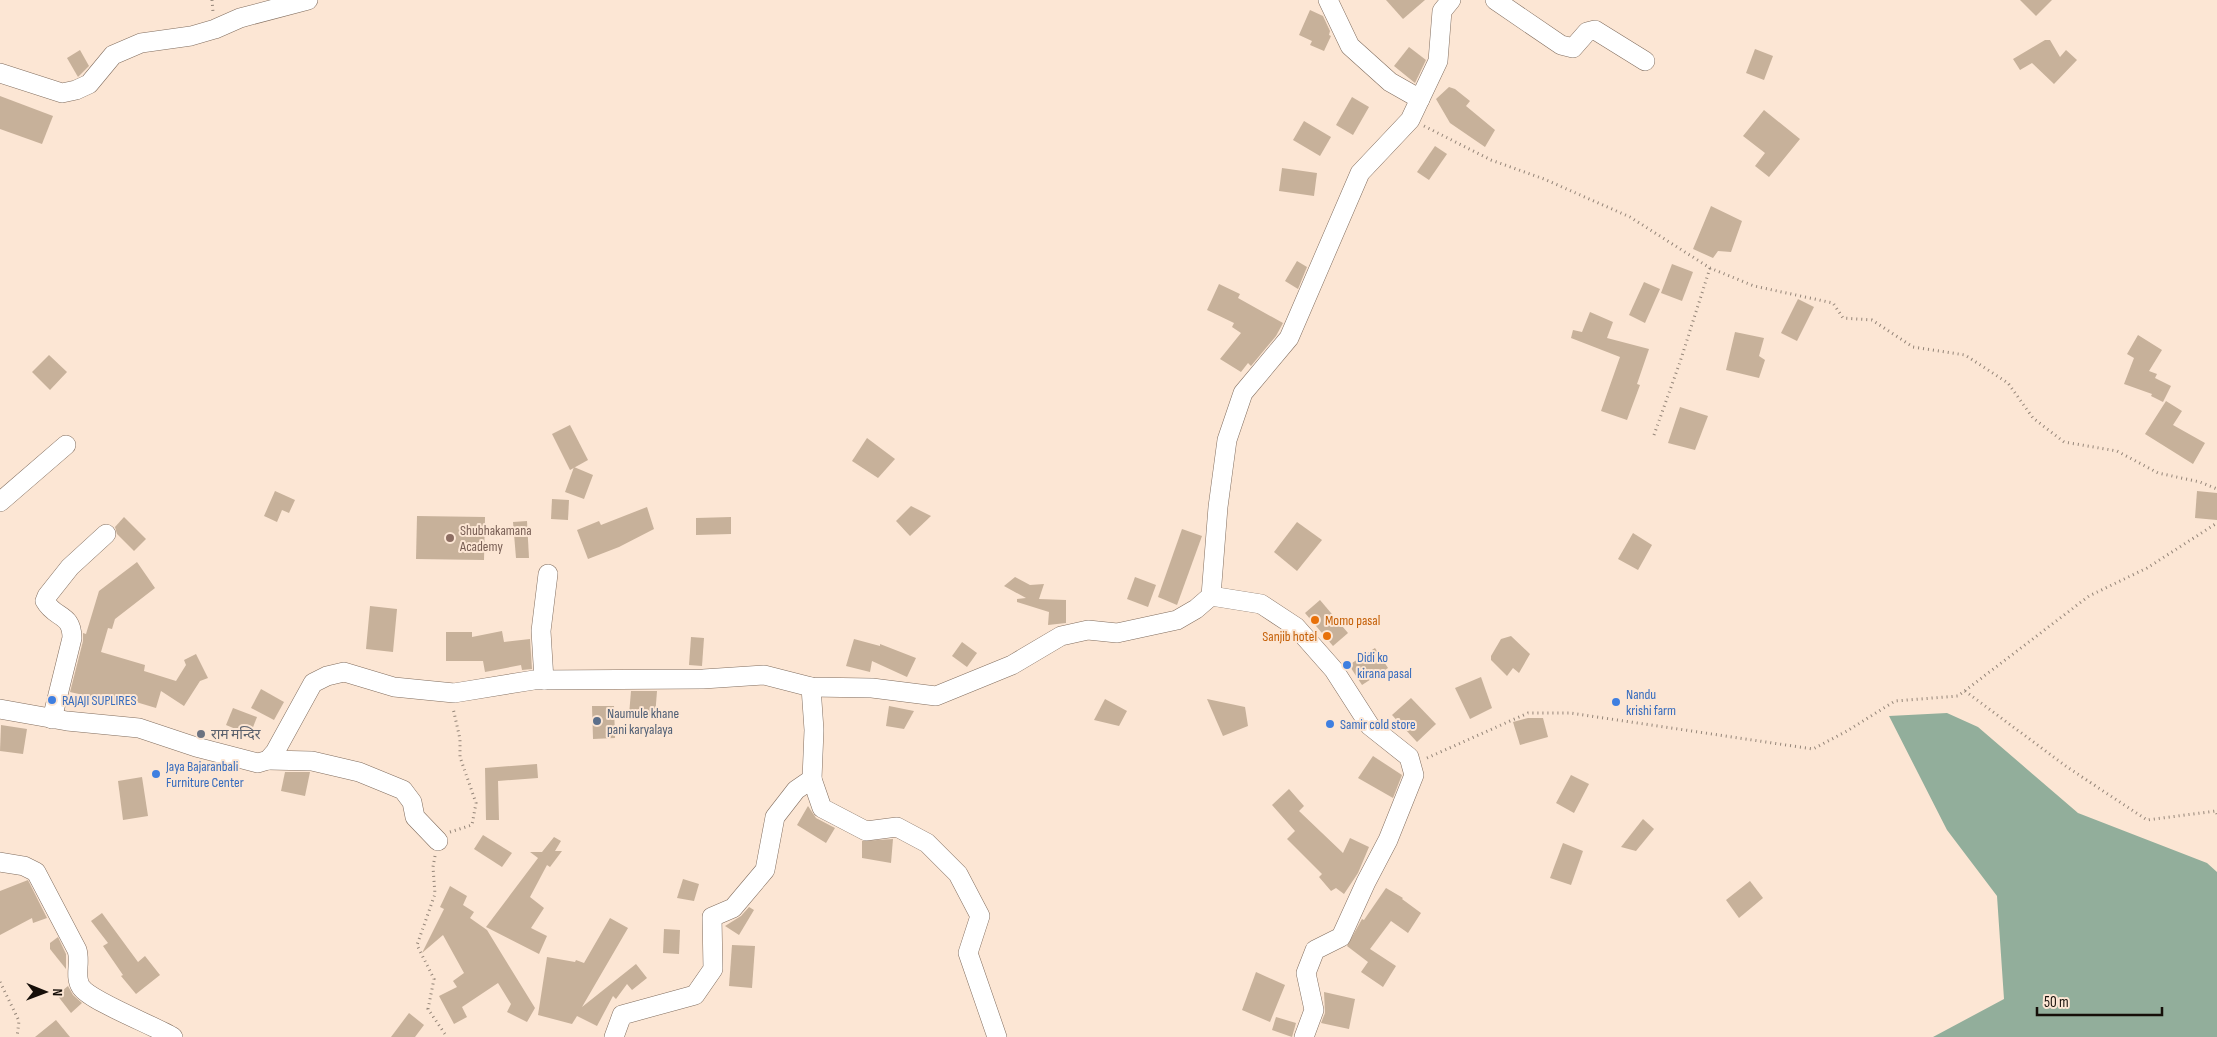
<svg xmlns="http://www.w3.org/2000/svg" width="2217" height="1037" viewBox="0 0 2217 1037" font-family="'Sofia Sans Condensed','Noto Sans Devanagari',sans-serif">
<rect width="100%" height="100%" fill="#fce6d4"/>
<!-- forest -->
<path fill="#92ae9b" d="M 1947,713 L 1978,727 L 2078,813 L 2207,863 L 2217,872 L 2217,1037 L 1933,1037 L 2004,999 L 1997,896 L 1947,830 L 1889,716 Z"/>
<!-- building -->
<g fill="#c7b19a">
<path d="M 1386,0 L 1425,0 L 1403,19 Z"/>
<path d="M 2020,0 L 2052,0 L 2036,16 Z"/>
<path d="M 1310,10 L 1323,16 L 1330,31 L 1329,35 L 1331,36 L 1324,51 L 1310,45 L 1312,41 L 1299,35 Z"/>
<path d="M 2045,40 L 2050,40 L 2060,57 L 2066,50 L 2077,60 L 2054,84 L 2032,63 L 2020,70 L 2013,59 Z"/>
<path d="M 1409,47 L 1426,60 L 1415,83 L 1394,66 Z"/>
<path d="M 1755,49 L 1773,56 L 1764,80 L 1746,73 Z"/>
<path d="M 80,50 L 89,66 L 78,77 L 67,58 Z"/>
<path d="M 1449,87 L 1455,89 L 1470,101 L 1466,106 L 1495,130 L 1485,147 L 1450,123 L 1436,99 Z"/>
<path d="M 0,96 L 53,116 L 42,144 L 0,129 Z"/>
<path d="M 1352,97 L 1369,107 L 1353,135 L 1336,125 Z"/>
<path d="M 1764,110 L 1800,139 L 1769,177 L 1755,166 L 1765,153 L 1743,136 Z"/>
<path d="M 1304,121 L 1331,137 L 1320,156 L 1293,140 Z"/>
<path d="M 1435,146 L 1447,154 L 1429,180 L 1417,172 Z"/>
<path d="M 1282,168 L 1317,173 L 1314,196 L 1279,191 Z"/>
<path d="M 1711,206 L 1742,221 L 1731,252 L 1718,251 L 1713,258 L 1693,249 Z"/>
<path d="M 1297,261 L 1307,267 L 1298,289 L 1285,281 Z"/>
<path d="M 1672,264 L 1693,272 L 1682,301 L 1661,293 Z"/>
<path d="M 1644,282 L 1660,289 L 1645,323 L 1629,315 Z"/>
<path d="M 1219,284 L 1240,294 L 1238,298 L 1283,323 L 1276,336 L 1251,366 L 1248,363 L 1241,372 L 1220,359 L 1241,333 L 1232,327 L 1234,323 L 1207,310 Z"/>
<path d="M 1798,299 L 1814,307 L 1797,341 L 1781,333 Z"/>
<path d="M 1590,312 L 1613,322 L 1607,338 L 1649,349 L 1637,384 L 1640,385 L 1627,420 L 1601,411 L 1620,357 L 1571,338 L 1573,330 L 1582,332 Z"/>
<path d="M 1735,332 L 1764,338 L 1759,356 L 1765,360 L 1759,378 L 1726,370 Z"/>
<path d="M 2138,335 L 2162,350 L 2149,371 L 2157,374 L 2155,378 L 2171,386 L 2163,402 L 2151,396 L 2152,394 L 2124,384 L 2134,358 L 2127,354 Z"/>
<path d="M 49,355 L 67,372 L 50,390 L 32,372 Z"/>
<path d="M 2166,401 L 2182,411 L 2173,425 L 2205,443 L 2193,464 L 2145,434 Z"/>
<path d="M 1680,407 L 1708,416 L 1695,450 L 1668,443 Z"/>
<path d="M 570,425 L 588,460 L 570,470 L 552,434 Z"/>
<path d="M 867,438 L 895,459 L 878,478 L 852,461 Z"/>
<path d="M 574,467 L 593,475 L 584,499 L 565,492 Z"/>
<path d="M 275,491 L 295,500 L 289,513 L 282,510 L 277,522 L 264,516 Z"/>
<path d="M 2197,491 L 2217,493 L 2217,520 L 2195,518 Z"/>
<path d="M 552,499 L 569,500 L 568,520 L 551,519 Z"/>
<path d="M 911,506 L 931,516 L 910,536 L 896,521 Z"/>
<path d="M 647,507 L 654,529 L 619,547 L 588,559 L 577,530 L 599,521 L 601,525 Z"/>
<path d="M 417,516 L 485,517 L 484,560 L 416,559 Z"/>
<path d="M 124,517 L 146,539 L 134,551 L 117,534 L 115,527 Z"/>
<path d="M 731,517 L 731,534 L 696,535 L 696,518 Z"/>
<path d="M 527,521 L 529,558 L 516,558 L 513,522 Z"/>
<path d="M 1297,522 L 1322,540 L 1297,571 L 1274,552 Z"/>
<path d="M 1182,529 L 1202,536 L 1177,605 L 1158,597 Z"/>
<path d="M 1633,533 L 1652,545 L 1638,570 L 1618,559 Z"/>
<path d="M 137,562 L 155,588 L 115,619 L 112,629 L 108,628 L 101,652 L 145,665 L 144,671 L 176,681 L 186,665 L 184,660 L 196,654 L 208,678 L 200,681 L 184,706 L 161,691 L 156,708 L 116,696 L 114,705 L 91,701 L 92,697 L 70,692 L 83,641 L 83,633 L 86,634 L 99,591 Z"/>
<path d="M 1015,577 L 1030,585 L 1044,584 L 1039,599 L 1066,600 L 1066,623 L 1048,625 L 1049,612 L 1017,602 L 1017,599 L 1026,598 L 1004,586 Z"/>
<path d="M 1135,577 L 1156,585 L 1148,607 L 1127,599 Z"/>
<path d="M 1320,600 L 1348,633 L 1333,646 L 1305,613 Z"/>
<path d="M 370,606 L 397,609 L 393,652 L 366,649 Z"/>
<path d="M 502,631 L 504,642 L 530,639 L 532,669 L 522,670 L 521,665 L 485,672 L 483,661 L 446,661 L 446,632 L 472,632 L 472,637 Z"/>
<path d="M 1511,636 L 1530,654 L 1519,673 L 1513,668 L 1507,676 L 1491,660 L 1491,656 L 1501,639 Z"/>
<path d="M 691,637 L 704,638 L 702,666 L 689,665 Z"/>
<path d="M 854,639 L 880,646 L 880,644 L 916,658 L 907,677 L 872,661 L 870,672 L 846,666 Z"/>
<path d="M 962,642 L 977,653 L 967,667 L 952,656 Z"/>
<path d="M 1375,648 L 1388,668 L 1362,685 L 1349,665 Z"/>
<path d="M 1481,677 L 1492,708 L 1470,719 L 1455,688 Z"/>
<path d="M 261,689 L 284,702 L 274,720 L 251,708 Z"/>
<path d="M 631,691 L 657,691 L 655,717 L 629,715 Z"/>
<path d="M 1411,698 L 1436,724 L 1417,742 L 1392,715 Z"/>
<path d="M 1105,699 L 1127,711 L 1119,726 L 1094,720 Z"/>
<path d="M 1207,699 L 1245,707 L 1248,726 L 1223,736 Z"/>
<path d="M 592,706 L 614,706 L 615,738 L 593,739 Z"/>
<path d="M 889,706 L 914,711 L 904,729 L 886,726 Z"/>
<path d="M 233,708 L 257,717 L 250,735 L 226,725 Z"/>
<path d="M 1528,718 L 1543,718 L 1548,737 L 1520,745 L 1513,722 Z"/>
<path d="M 1,725 L 27,729 L 23,754 L 0,751 Z"/>
<path d="M 1373,756 L 1402,775 L 1393,798 L 1358,778 Z"/>
<path d="M 537,764 L 538,778 L 498,781 L 499,820 L 486,820 L 485,768 Z"/>
<path d="M 285,772 L 310,772 L 305,796 L 281,791 Z"/>
<path d="M 1571,775 L 1589,784 L 1574,813 L 1556,803 Z"/>
<path d="M 142,777 L 148,816 L 123,820 L 118,781 Z"/>
<path d="M 1289,789 L 1304,806 L 1299,811 L 1343,853 L 1350,838 L 1369,847 L 1358,873 L 1344,894 L 1336,888 L 1331,891 L 1319,877 L 1322,874 L 1287,839 L 1295,831 L 1272,805 Z"/>
<path d="M 808,806 L 816,818 L 835,828 L 826,843 L 797,825 Z"/>
<path d="M 1643,819 L 1654,829 L 1636,851 L 1621,847 Z"/>
<path d="M 483,835 L 512,853 L 502,867 L 474,849 Z"/>
<path d="M 554,837 L 561,841 L 555,851 L 562,851 L 550,867 L 547,865 L 530,897 L 544,908 L 531,928 L 547,936 L 539,954 L 486,927 L 538,858 L 530,852 L 542,852 Z"/>
<path d="M 893,839 L 891,863 L 862,858 L 862,841 Z"/>
<path d="M 1563,843 L 1583,851 L 1571,885 L 1550,878 Z"/>
<path d="M 683,879 L 699,884 L 694,901 L 677,898 Z"/>
<path d="M 28,880 L 47,918 L 33,923 L 32,918 L 0,935 L 0,891 Z"/>
<path d="M 1750,881 L 1763,898 L 1739,918 L 1726,900 Z"/>
<path d="M 450,886 L 467,896 L 463,905 L 474,912 L 470,918 L 487,930 L 535,1008 L 527,1022 L 507,1012 L 511,1004 L 498,983 L 462,1007 L 467,1017 L 454,1024 L 439,996 L 457,987 L 453,981 L 464,973 L 443,935 L 422,953 L 444,909 L 440,907 Z"/>
<path d="M 1386,888 L 1403,898 L 1402,899 L 1421,913 L 1408,933 L 1391,921 L 1370,949 L 1396,966 L 1383,987 L 1361,972 L 1368,962 L 1347,946 L 1362,919 L 1364,920 Z"/>
<path d="M 749,907 L 754,910 L 739,935 L 725,926 L 741,916 Z"/>
<path d="M 102,913 L 138,962 L 145,956 L 160,975 L 136,994 L 121,976 L 123,975 L 103,946 L 108,943 L 91,921 Z"/>
<path d="M 610,918 L 628,928 L 582,1007 L 636,964 L 647,978 L 632,990 L 627,984 L 616,999 L 613,996 L 597,1026 L 577,1016 L 572,1024 L 538,1015 L 547,957 L 575,962 L 576,960 L 584,963 Z"/>
<path d="M 664,929 L 680,930 L 679,954 L 663,953 Z"/>
<path d="M 58,937 L 66,954 L 66,969 L 50,949 L 50,943 Z"/>
<path d="M 732,945 L 755,946 L 752,988 L 729,986 Z"/>
<path d="M 1256,972 L 1285,985 L 1270,1022 L 1242,1010 Z"/>
<path d="M 68,986 L 73,995 L 82,1003 L 71,1013 L 57,995 Z"/>
<path d="M 1324,992 L 1355,999 L 1349,1029 L 1321,1023 L 1325,1013 Z"/>
<path d="M 409,1013 L 424,1025 L 415,1037 L 391,1037 Z"/>
<path d="M 1276,1017 L 1296,1023 L 1292,1037 L 1272,1030 Z"/>
<path d="M 56,1020 L 70,1037 L 35,1037 Z"/>
</g>
<g fill="none" stroke-linecap="round" stroke-linejoin="round">
<defs>
<g id="minor">
<path d="M 1328,0 L 1350,46 L 1390,82 L 1420,99"/>
<path d="M 1495,0 L 1561,45 L 1573,48 L 1587,32 L 1595,30 L 1645,61"/>
<path d="M 0,73 L 62,93 L 76,90 L 89,84 L 113,55 L 141,43 L 191,36 L 215,29 L 240,18 L 308,0"/>
<path d="M 0,502 L 66,445"/>
<path d="M 1211,596 L 1261,604 L 1296,627 L 1334,670 L 1370,726 L 1409,757 L 1414,775 L 1388,840 L 1366,882 L 1341,937 L 1315,950 L 1306,973 L 1314,1010 L 1304,1037"/>
<path d="M 544,680 L 541,631 L 548,574"/>
<path d="M 0,709 L 67,721 L 139,728 L 196,747 L 258,763 L 268,760 L 275,752 L 313,683 L 327,676 L 344,672 L 394,687 L 454,693 L 534,680 L 703,679 L 764,675 L 811,687 L 872,688 L 936,696 L 1012,665 L 1061,636 L 1088,630 L 1117,633 L 1177,620 L 1196,609 L 1211,596 L 1218,507 L 1227,440 L 1243,393 L 1289,338 L 1360,173 L 1410,120 L 1438,61 L 1442,11 L 1451,0"/>
<path d="M 52,719 L 72,638 C 72,613 55,619 45,601 L 47,596 L 70,567 L 106,534"/>
<path d="M 268,760 L 312,761 L 359,772 L 403,790 L 412,802 L 415,817 L 438,841"/>
<path d="M 812,779 L 822,808 L 866,831 L 897,827 L 927,843 L 958,874 L 980,916 L 968,953 L 997,1037"/>
<path d="M 0,862 L 24,866 L 36,872 L 77,950 C 81,962 74,977 81,987 C 90,1001 155,1026 173,1037"/>
<path d="M 614,1037 L 622,1015 L 695,995 L 713,969 L 712,917 L 733,908 L 765,870 L 775,817 L 796,790 L 812,779 L 814,730 L 811,687"/>
</g>
</defs>
<!-- minor casing -->
<use href="#minor" stroke="#816d5e" stroke-width="20"/>
<!-- path -->
<g stroke="#948578" stroke-width="3" stroke-dasharray="1 4" stroke-linecap="butt">
<path d="M 212,0 L 213,12"/>
<path d="M 1424,126 L 1491,160 L 1544,179 L 1630,217 L 1710,268 L 1754,286 L 1833,303 L 1843,318 L 1872,320 L 1913,347 L 1965,355 L 2008,383 L 2033,418 L 2064,442 L 2117,451 L 2158,473 L 2200,482 L 2217,489"/>
<path d="M 1654,435 L 1680,362 L 1710,268"/>
<path d="M 1965,691 L 2067,767 L 2147,820 L 2216,811 L 2217,814"/>
<path d="M 1427,758 L 1528,713 L 1570,713 L 1813,749 L 1847,731 L 1895,701 L 1958,696 L 2089,596 L 2147,568 L 2217,523"/>
<path d="M 450,832 L 472,825 L 476,803 L 460,757 L 460,739 L 453,708"/>
<path d="M 435,856 L 433,867 L 435,894 L 417,945 L 434,979 L 428,1009 L 447,1037"/>
<path d="M 0,982 L 19,1021 L 17,1037"/>
</g>
<!-- minor -->
<use href="#minor" stroke="#fff" stroke-width="19"/>
</g>
<!-- markers -->
<circle fill="#8d6e63" stroke="#fce6d4" stroke-width="2" cx="450" cy="538" r="5"/>
<g fill="#e8710a" stroke="#fce6d4" stroke-width="2">
<circle cx="1315" cy="620" r="5"/>
<circle cx="1327" cy="636" r="5"/>
</g>
<g fill="#3f7fe0" stroke="#fce6d4" stroke-width="2">
<circle cx="1347" cy="665" r="5"/>
<circle cx="52" cy="700" r="5"/>
<circle cx="1616" cy="702" r="5"/>
<circle cx="1330" cy="724" r="5"/>
<circle cx="156" cy="774" r="5"/>
</g>
<circle fill="#5c6f8a" stroke="#fce6d4" stroke-width="2" cx="597" cy="721" r="5"/>
<circle fill="#6b7280" stroke="#fce6d4" stroke-width="2" cx="201" cy="734" r="5"/>
<g text-anchor="middle" dominant-baseline="central" stroke-width="4" stroke-linejoin="round" paint-order="stroke">
<!-- education labels -->
<g font-size="14" fill="#785e54" stroke="#fce6d4" text-anchor="start">
<text x="460" y="530">Shubhakamana<tspan x="460" dy="16">Academy</tspan></text>
</g>
<!-- food labels -->
<g font-size="14" fill="#c56008" stroke="#fce6d4" text-anchor="start">
<text x="1325" y="620">Momo pasal</text>
<text x="1317" y="636" text-anchor="end">Sanjib hotel</text>
</g>
<!-- shop labels -->
<g font-size="14" fill="#366cbe" stroke="#fce6d4" text-anchor="start">
<text x="1357" y="657">Didi ko<tspan x="1357" dy="16">kirana pasal</tspan></text>
<text x="1626" y="694">Nandu<tspan x="1626" dy="16">krishi farm</tspan></text>
<text x="62" y="700">RAJAJI SUPLIRES</text>
<text x="1340" y="724">Samir cold store</text>
<text x="166" y="766">Jaya Bajaranbali<tspan x="166" dy="16">Furniture Center</tspan></text>
</g>
<!-- service labels -->
<g font-size="14" fill="#4e5e75" stroke="#fce6d4" text-anchor="start">
<text x="607" y="713">Naumule khane<tspan x="607" dy="16">pani karyalaya</tspan></text>
</g>
<!-- worship labels -->
<g font-size="14" fill="#5b616d" stroke="#fce6d4" text-anchor="start">
<text x="211" y="734">राम मन्दिर</text>
</g>
</g>
<!-- north arrow -->
<g transform="translate(45 992) rotate(91)" stroke="#fce6d4" stroke-width="4" paint-order="stroke">
<path d="M0-4L9 19L0 12L-9 19Z" fill="#160f09"/>
<text y="-8" font-size="14" font-weight="bold" text-anchor="middle" fill="#160f09">N</text>
</g>
<!-- scale -->
<path d="M2037 1007v8h125v-8" fill="none" stroke="#160f09" stroke-width="2.5"/>
<text x="2044" y="1007" font-size="15" fill="#160f09" stroke="#fce6d4" stroke-width="4" paint-order="stroke">50 m</text>
</svg>
